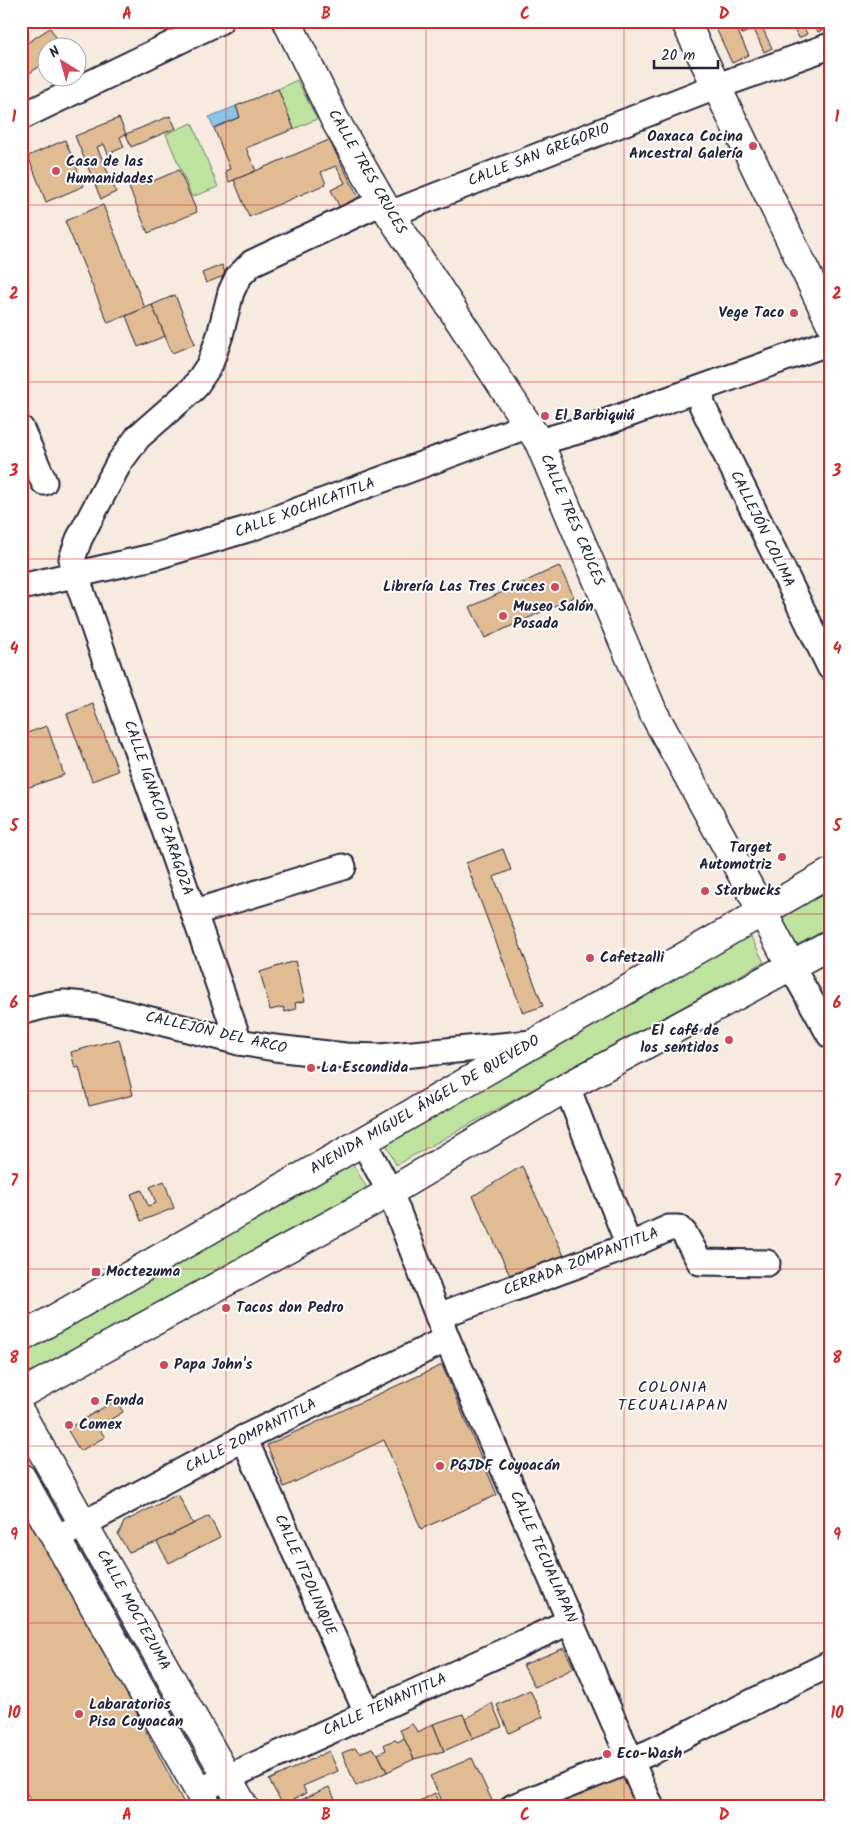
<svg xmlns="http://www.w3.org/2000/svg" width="851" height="1828" viewBox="0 0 851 1828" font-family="Kalam,sans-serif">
<rect width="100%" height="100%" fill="#f6ebde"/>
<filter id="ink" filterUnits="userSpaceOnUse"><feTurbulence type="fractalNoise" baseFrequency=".02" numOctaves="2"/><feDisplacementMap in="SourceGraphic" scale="10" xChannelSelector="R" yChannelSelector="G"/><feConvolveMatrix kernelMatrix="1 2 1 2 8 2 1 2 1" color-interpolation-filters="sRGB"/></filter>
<g filter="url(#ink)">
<!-- green -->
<g fill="#bde39e" stroke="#70826c">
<path d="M 297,80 L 317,119 L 294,129 L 278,89 Z"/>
<path d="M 192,123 L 218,187 L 192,197 L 166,134 Z"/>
<path d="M 830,888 L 830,927 L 790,949 L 777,918 Z"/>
<path d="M 749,933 L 764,962 L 396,1165 L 385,1142 Z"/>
<path d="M 351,1161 L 367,1188 L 21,1379 L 21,1353 Z"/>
</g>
<!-- water -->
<path fill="#8bc3ea" stroke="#6183a4" d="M 236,106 L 240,117 L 214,128 L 209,117 Z"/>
<!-- building -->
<g fill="#e1bc92" stroke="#22223b">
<path d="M 721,21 L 733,21 L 749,55 L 732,63 L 714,24 Z"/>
<path d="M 753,21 L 759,21 L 772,48 L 764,52 L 754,29 L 742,34 L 739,28 Z"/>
<path d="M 801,21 L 807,34 L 799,38 L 792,25 Z"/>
<path d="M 813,21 L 830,21 L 830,26 L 818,32 Z"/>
<path d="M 50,28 L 63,48 L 48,48 L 48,61 L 28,74 L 21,65 L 21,47 Z"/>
<path d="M 278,89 L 294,129 L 246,148 L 256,171 L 229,182 L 225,171 L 230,169 L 214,128 L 240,117 L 236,106 Z"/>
<path d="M 170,116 L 176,128 L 131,147 L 126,134 Z"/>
<path d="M 119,118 L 126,134 L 120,137 L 124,147 L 108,154 L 104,144 L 97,147 L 116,192 L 101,199 L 75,136 Z"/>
<path d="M 65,140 L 84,186 L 46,202 L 28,156 Z"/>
<path d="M 329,140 L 360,200 L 341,210 L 331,190 L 345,183 L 336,166 L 321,172 L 326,184 L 249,217 L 234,180 Z"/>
<path d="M 179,170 L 197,212 L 148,233 L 128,185 L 144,179 L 146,184 Z"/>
<path d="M 103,205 L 145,308 L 108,323 L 65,221 Z"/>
<path d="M 222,265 L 226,275 L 206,283 L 202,273 Z"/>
<path d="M 175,295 L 195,344 L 172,353 L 152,305 Z"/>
<path d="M 152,305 L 165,336 L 138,347 L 126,316 Z"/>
<path d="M 559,566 L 574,597 L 485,638 L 470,607 Z"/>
<path d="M 93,704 L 118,771 L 92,781 L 67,714 Z"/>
<path d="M 47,726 L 64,775 L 21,790 L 21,735 Z"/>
<path d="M 503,849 L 511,870 L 494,877 L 543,1006 L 523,1013 L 466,863 Z"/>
<path d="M 295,961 L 305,1001 L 295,1003 L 296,1009 L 285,1012 L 283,1007 L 270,1010 L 260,972 Z"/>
<path d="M 119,1039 L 133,1095 L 89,1106 L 79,1067 L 75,1068 L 71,1052 Z"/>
<path d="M 522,1166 L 566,1260 L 512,1280 L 473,1196 Z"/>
<path d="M 164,1181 L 174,1208 L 141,1221 L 131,1194 L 142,1190 L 148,1206 L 156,1203 L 150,1187 Z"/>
<path d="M 442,1365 L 497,1495 L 421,1529 L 384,1440 L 284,1487 L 267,1445 Z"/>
<path d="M 116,1400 L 123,1412 L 98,1427 L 105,1437 L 80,1451 L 67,1429 Z"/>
<path d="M 178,1494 L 193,1524 L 157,1542 L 129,1552 L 118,1535 L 124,1522 Z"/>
<path d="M 21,1507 L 101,1645 L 186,1807 L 34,1807 L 21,1783 Z"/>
<path d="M 209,1516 L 220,1537 L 169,1563 L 157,1542 Z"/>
<path d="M 564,1648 L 574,1668 L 535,1687 L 523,1665 Z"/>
<path d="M 530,1690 L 543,1717 L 509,1733 L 497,1705 Z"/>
<path d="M 492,1703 L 502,1727 L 473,1738 L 465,1719 Z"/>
<path d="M 463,1714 L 473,1738 L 444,1751 L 433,1724 Z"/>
<path d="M 412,1724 L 418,1732 L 433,1724 L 444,1751 L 414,1759 L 400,1730 Z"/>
<path d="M 404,1738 L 414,1759 L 387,1772 L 378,1754 L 386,1750 L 384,1744 L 395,1740 L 398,1742 Z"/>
<path d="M 355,1748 L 360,1753 L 372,1748 L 378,1754 L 387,1772 L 356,1786 L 342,1753 Z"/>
<path d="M 329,1751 L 338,1771 L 303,1786 L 306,1793 L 283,1805 L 269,1780 Z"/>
<path d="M 472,1758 L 495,1807 L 445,1807 L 430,1776 Z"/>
<path d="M 625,1767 L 641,1807 L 539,1807 Z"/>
<path d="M 329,1787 L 339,1807 L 304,1807 L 301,1800 Z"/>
<path d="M 435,1793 L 442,1807 L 412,1807 L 422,1800 Z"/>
</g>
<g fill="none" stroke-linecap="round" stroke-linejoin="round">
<defs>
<g id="street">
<path d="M 21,117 L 220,21"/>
<path d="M 390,214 L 715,87 L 830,46"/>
<path d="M 701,389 L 702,405 L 830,667"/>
<path d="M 21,429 L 44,482"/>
<path d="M 539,442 L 595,426 L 830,342"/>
<path d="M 21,587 L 157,556 L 251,528 L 529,425"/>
<path d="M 195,912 L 343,867"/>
<path d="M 791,966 L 830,1035"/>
<path d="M 21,1012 L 47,1005 L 64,1003 L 96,1006 L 239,1042 L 275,1048 L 345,1056 L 380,1057 L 532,1043"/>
<path d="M 239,1042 L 76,576 L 72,559 L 79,539 L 119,463 L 138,437 L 194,388 L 210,364 L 220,335 L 231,292 L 238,277 L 252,263 L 382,202"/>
<path d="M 567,1087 L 629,1246"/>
<path d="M 363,1141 L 390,1192 L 447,1339 L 651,1807"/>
<path d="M 438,1316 L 629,1246 L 669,1228 L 678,1228 L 684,1233 L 700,1262 L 767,1263"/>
<path d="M 244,1438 L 367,1713"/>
<path d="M 57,1538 L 244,1438 L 447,1339"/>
<path d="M 198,1791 L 571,1621"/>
<path d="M 513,1807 L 651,1752 L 830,1664"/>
</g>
<g id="secondary">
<path d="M 287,21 L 335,120 L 382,202 L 539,442 L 653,712 L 762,911 L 791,966"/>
<path d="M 685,21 L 830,322"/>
<path d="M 21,1338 L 830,873"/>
<path d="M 21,1394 L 390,1192 L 567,1087 L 830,945"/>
<path d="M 21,1414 L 244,1807"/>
<path d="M 21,1477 L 208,1807"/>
</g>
</defs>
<!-- street casing -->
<use href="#street" stroke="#22223b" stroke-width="29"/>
<!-- secondary casing -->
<use href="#secondary" stroke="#22223b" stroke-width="31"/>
<!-- street -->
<use href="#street" stroke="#fff" stroke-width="25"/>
<!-- secondary -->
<use href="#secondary" stroke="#fff" stroke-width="28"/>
</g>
</g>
<!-- grid -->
<path fill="none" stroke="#d62828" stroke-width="1" stroke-opacity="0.55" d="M 226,21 L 226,1807M 426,21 L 426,1807M 624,21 L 624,1807M 21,205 L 830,205M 21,382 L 830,382M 21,559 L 830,559M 21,737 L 830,737M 21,914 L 830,914M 21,1091 L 830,1091M 21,1269 L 830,1269M 21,1446 L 830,1446M 21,1623 L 830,1623"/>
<!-- markers -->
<g fill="#d1495b" stroke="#fff" stroke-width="2">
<circle cx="753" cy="146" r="5"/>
<circle cx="56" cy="171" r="5"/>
<circle cx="794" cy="313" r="5"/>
<circle cx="545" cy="416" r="5"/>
<circle cx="555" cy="587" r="5"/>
<circle cx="503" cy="616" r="5"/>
<circle cx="782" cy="857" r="5"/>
<circle cx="705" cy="891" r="5"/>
<circle cx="590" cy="958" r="5"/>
<circle cx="729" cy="1040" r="5"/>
<circle cx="311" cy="1068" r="5"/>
<rect x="91" y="1267" width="10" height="10" rx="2.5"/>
<circle cx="226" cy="1308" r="5"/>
<circle cx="164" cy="1365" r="5"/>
<circle cx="95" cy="1401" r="5"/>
<circle cx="69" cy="1425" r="5"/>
<circle cx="440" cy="1466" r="5"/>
<circle cx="79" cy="1714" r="5"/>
<circle cx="607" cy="1754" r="5"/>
</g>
<g text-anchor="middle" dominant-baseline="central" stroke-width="4" stroke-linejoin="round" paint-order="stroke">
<!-- poi labels -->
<g font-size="15" font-weight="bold" fill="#22223b" stroke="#fff" text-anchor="start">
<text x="743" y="137" text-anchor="end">Oaxaca Cocina<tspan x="743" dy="17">Ancestral Galería</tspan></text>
<text x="66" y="162">Casa de las<tspan x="66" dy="17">Humanidades</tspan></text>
<text x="784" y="313" text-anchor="end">Vege Taco</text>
<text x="555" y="416">El Barbiquiú</text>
<text x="545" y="587" text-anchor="end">Librería Las Tres Cruces</text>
<text x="513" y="607">Museo Salón<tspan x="513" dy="17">Posada</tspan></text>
<text x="772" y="848" text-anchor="end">Target<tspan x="772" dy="17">Automotriz</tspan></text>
<text x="715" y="891">Starbucks</text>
<text x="600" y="958">Cafetzalli</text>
<text x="719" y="1031" text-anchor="end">El café de<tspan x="719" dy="17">los sentidos</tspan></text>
<text x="321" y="1068">La Escondida</text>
<text x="106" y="1272">Moctezuma</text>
<text x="236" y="1308">Tacos don Pedro</text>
<text x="174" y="1365">Papa John's</text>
<text x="105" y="1401">Fonda</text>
<text x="79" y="1425">Comex</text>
<text x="450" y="1466">PGJDF Coyoacán</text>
<text x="89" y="1705">Labaratorios<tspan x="89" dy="17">Pisa Coyoacan</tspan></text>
<text x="617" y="1754">Eco-Wash</text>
</g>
<!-- street labels -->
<g font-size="15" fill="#22223b" stroke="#fff">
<text transform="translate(539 155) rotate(-21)">CALLE SAN GREGORIO</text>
<text transform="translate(367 172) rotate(60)">CALLE TRES CRUCES</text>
<text transform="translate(305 508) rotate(-20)">CALLE XOCHICATITLA</text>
<text transform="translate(572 520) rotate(67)">CALLE TRES CRUCES</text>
<text transform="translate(762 529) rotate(64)">CALLEJÓN COLIMA</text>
<text transform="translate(158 808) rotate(71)">CALLE IGNACIO ZARAGOZA</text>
<text transform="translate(216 1033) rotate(13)">CALLEJÓN DEL ARCO</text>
<text transform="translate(425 1105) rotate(-30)">AVENIDA MIGUEL ÁNGEL DE QUEVEDO</text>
<text transform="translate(581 1262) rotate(-21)">CERRADA ZOMPANTITLA</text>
<text transform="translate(251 1436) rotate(-27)">CALLE ZOMPANTITLA</text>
<text transform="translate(543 1557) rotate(66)">CALLE TECUALIAPAN</text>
<text transform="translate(305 1575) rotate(66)">CALLE ITZOLINQUE</text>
<text transform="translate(133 1610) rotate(61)">CALLE MOCTEZUMA</text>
<text transform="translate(385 1705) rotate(-24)">CALLE TENANTITLA</text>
</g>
<!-- neighbourhood labels -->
<g font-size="16" letter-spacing="1" fill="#22223b" stroke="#fff">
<text x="673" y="1387">COLONIA<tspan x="673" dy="18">TECUALIAPAN</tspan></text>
</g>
</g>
<!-- margin -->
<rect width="851" height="1828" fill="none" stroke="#fff" stroke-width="55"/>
<!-- north arrow -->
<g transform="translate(62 62) rotate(323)"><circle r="24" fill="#ffffff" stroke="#a7a7b1"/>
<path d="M0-4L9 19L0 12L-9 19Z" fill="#d1495b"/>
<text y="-8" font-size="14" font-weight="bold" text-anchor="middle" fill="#22223b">N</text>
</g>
<!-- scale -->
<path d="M654 60v8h64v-8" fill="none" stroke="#22223b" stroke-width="2.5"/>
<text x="661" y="60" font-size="15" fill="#22223b" stroke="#ffffff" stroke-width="4" paint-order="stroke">20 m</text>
<rect x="28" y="28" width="796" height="1772" fill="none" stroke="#d62828" stroke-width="2"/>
<g font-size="16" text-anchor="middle" font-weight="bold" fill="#d62828">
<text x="127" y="19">A</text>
<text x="326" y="19">B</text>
<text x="525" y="19">C</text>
<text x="724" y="19">D</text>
<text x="14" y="122">1</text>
<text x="837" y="122">1</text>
<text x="14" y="299">2</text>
<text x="837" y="299">2</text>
<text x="14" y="476">3</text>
<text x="837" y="476">3</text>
<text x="14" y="654">4</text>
<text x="837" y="654">4</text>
<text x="14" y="831">5</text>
<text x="837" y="831">5</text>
<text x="14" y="1008">6</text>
<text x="837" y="1008">6</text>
<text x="14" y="1186">7</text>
<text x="837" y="1186">7</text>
<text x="14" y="1363">8</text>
<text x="837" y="1363">8</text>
<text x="14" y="1540">9</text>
<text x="837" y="1540">9</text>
<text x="14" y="1718">10</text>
<text x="837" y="1718">10</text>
<text x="127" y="1820">A</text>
<text x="326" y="1820">B</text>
<text x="525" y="1820">C</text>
<text x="724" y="1820">D</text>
</g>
</svg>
